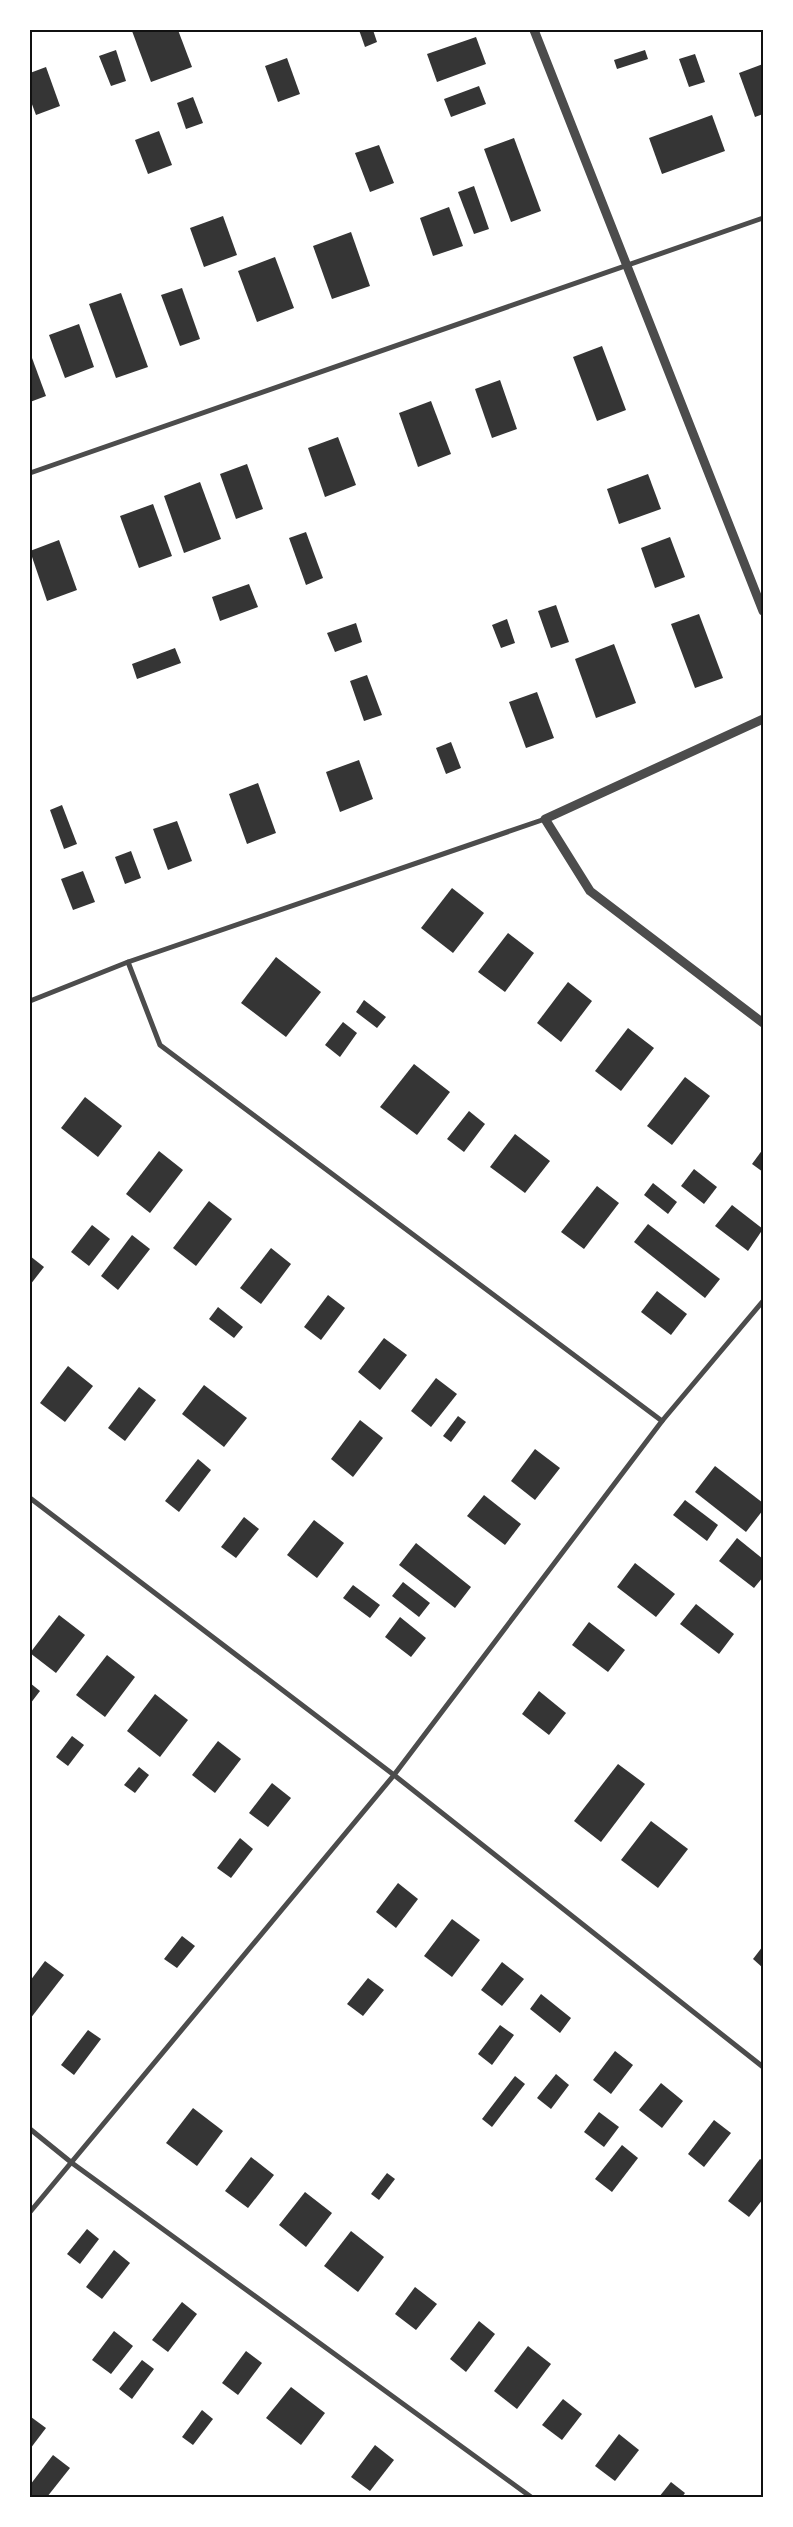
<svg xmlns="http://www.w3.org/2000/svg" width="793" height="2527" viewBox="0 0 793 2527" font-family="Roboto,sans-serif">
<rect width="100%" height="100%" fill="#fff"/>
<!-- building -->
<g fill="#353535">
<path d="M 135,30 L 178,30 L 192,67 L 151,82 L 132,31 Z"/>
<path d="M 359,30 L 373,30 L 377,42 L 365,47 Z"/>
<path d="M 476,37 L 486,64 L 437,82 L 427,54 Z"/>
<path d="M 116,50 L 126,81 L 111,86 L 99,56 Z"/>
<path d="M 645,50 L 648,59 L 617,69 L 614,60 Z"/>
<path d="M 695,54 L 705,82 L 689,87 L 679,59 Z"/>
<path d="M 287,58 L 300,94 L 278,102 L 265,66 Z"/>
<path d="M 763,64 L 763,114 L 755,117 L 739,73 Z"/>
<path d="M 46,67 L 60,106 L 36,115 L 30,99 L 30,73 Z"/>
<path d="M 479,86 L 486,104 L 451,117 L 444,99 Z"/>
<path d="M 193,97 L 203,123 L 186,129 L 177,103 Z"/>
<path d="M 712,115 L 725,151 L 662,174 L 649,138 Z"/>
<path d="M 159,131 L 172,165 L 148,174 L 135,140 Z"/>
<path d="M 514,138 L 541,211 L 511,222 L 484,149 Z"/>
<path d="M 379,145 L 394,183 L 370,192 L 355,153 Z"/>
<path d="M 474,186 L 489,229 L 474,234 L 458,192 Z"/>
<path d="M 449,207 L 463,246 L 433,256 L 420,218 Z"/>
<path d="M 223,216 L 237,255 L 204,267 L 190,228 Z"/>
<path d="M 351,232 L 370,286 L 332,299 L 313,246 Z"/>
<path d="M 275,257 L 294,308 L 257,322 L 238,271 Z"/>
<path d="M 182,288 L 200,339 L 180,346 L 161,295 Z"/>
<path d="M 121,293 L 148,367 L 116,378 L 89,304 Z"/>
<path d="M 79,324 L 94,367 L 65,378 L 49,335 Z"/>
<path d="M 602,346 L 626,410 L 597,421 L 573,357 Z"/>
<path d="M 32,358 L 46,396 L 30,402 L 30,359 Z"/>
<path d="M 500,380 L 517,429 L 492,438 L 475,389 Z"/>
<path d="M 431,401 L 451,454 L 418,467 L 399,413 Z"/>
<path d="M 338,437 L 356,485 L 325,497 L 308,448 Z"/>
<path d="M 247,464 L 263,509 L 236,519 L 220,474 Z"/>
<path d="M 648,474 L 661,509 L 619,524 L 607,489 Z"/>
<path d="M 200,482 L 221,539 L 184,553 L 164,496 Z"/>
<path d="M 153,504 L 172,556 L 139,568 L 120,516 Z"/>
<path d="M 306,532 L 323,578 L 306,585 L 289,538 Z"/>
<path d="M 670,537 L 685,577 L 655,588 L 641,548 Z"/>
<path d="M 59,540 L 77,590 L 47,601 L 30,551 Z"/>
<path d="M 249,584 L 258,607 L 220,621 L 212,597 Z"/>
<path d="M 556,605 L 569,642 L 551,648 L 538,611 Z"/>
<path d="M 699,614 L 723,678 L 695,688 L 671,624 Z"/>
<path d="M 507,619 L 515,643 L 501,648 L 492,625 Z"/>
<path d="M 356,623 L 362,642 L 335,652 L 327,633 Z"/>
<path d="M 614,644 L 636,703 L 596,718 L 575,659 Z"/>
<path d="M 175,648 L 181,663 L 137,679 L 132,664 Z"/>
<path d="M 367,675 L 382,715 L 364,721 L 350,681 Z"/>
<path d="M 537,692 L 554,738 L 526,748 L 509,702 Z"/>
<path d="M 451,742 L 461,768 L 446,774 L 436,748 Z"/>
<path d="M 359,760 L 373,799 L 340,812 L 326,772 Z"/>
<path d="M 258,783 L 276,833 L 247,844 L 229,794 Z"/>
<path d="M 62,805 L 77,844 L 64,849 L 50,810 Z"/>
<path d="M 177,821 L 192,861 L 168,870 L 153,829 Z"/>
<path d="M 131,851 L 141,878 L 125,884 L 115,857 Z"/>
<path d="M 83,871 L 95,902 L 73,910 L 61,879 Z"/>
<path d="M 452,888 L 484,913 L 453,953 L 421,928 Z"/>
<path d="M 508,933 L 534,953 L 505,992 L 478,972 Z"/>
<path d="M 276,957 L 321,992 L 286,1037 L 241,1003 Z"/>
<path d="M 568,982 L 592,1001 L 561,1042 L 537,1023 Z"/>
<path d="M 364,1000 L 386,1017 L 377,1028 L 356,1012 Z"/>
<path d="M 343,1022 L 357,1033 L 340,1057 L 325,1045 Z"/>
<path d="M 628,1028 L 654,1048 L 621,1091 L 595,1071 Z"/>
<path d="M 414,1064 L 450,1092 L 417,1135 L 380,1107 Z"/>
<path d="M 685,1077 L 710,1096 L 672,1145 L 647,1126 Z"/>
<path d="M 85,1097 L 122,1126 L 98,1157 L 61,1128 Z"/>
<path d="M 469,1111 L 485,1124 L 464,1152 L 447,1139 Z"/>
<path d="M 515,1134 L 550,1161 L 525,1193 L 490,1167 Z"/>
<path d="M 763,1149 L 763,1172 L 752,1164 Z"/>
<path d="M 159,1151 L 183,1170 L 150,1213 L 126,1194 Z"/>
<path d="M 694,1169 L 717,1187 L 704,1204 L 681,1186 Z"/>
<path d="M 653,1183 L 677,1202 L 668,1214 L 644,1195 Z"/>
<path d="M 597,1186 L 619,1203 L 584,1249 L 561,1232 Z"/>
<path d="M 209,1201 L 232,1219 L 196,1266 L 173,1248 Z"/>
<path d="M 732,1205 L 763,1229 L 748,1251 L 715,1226 Z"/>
<path d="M 648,1224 L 720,1279 L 705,1298 L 634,1242 Z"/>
<path d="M 92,1225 L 110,1239 L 89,1266 L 71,1252 Z"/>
<path d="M 132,1235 L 150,1249 L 118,1290 L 101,1276 Z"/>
<path d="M 271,1248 L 291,1264 L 261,1304 L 240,1288 Z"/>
<path d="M 30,1256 L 44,1267 L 30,1285 Z"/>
<path d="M 657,1291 L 687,1314 L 671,1335 L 641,1312 Z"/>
<path d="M 328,1295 L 345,1308 L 321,1340 L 304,1327 Z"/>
<path d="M 218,1307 L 243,1327 L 234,1338 L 209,1319 Z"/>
<path d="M 384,1338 L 407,1355 L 380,1390 L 358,1372 Z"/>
<path d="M 68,1366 L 93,1386 L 65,1422 L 40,1403 Z"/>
<path d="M 436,1378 L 457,1394 L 431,1427 L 411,1411 Z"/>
<path d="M 204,1385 L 247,1418 L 224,1447 L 182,1414 Z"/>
<path d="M 139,1387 L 156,1400 L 125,1441 L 108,1428 Z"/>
<path d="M 458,1416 L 466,1422 L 451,1442 L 443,1436 Z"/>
<path d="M 360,1420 L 383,1438 L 353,1477 L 331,1459 Z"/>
<path d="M 535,1449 L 560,1468 L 535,1500 L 511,1481 Z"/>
<path d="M 198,1459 L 211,1470 L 179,1512 L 165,1501 Z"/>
<path d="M 715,1466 L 763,1503 L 763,1510 L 746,1532 L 695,1492 Z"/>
<path d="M 484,1495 L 521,1524 L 505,1545 L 467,1516 Z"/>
<path d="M 685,1500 L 718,1525 L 707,1541 L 673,1515 Z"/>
<path d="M 244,1517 L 259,1529 L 236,1558 L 221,1547 Z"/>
<path d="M 314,1520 L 344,1543 L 317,1578 L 287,1555 Z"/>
<path d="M 737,1538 L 763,1559 L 763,1577 L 754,1588 L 719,1561 Z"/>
<path d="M 416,1543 L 471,1587 L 455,1608 L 399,1565 Z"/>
<path d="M 635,1563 L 675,1594 L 656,1617 L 617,1587 Z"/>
<path d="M 403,1582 L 430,1603 L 419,1617 L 392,1596 Z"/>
<path d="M 353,1585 L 380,1605 L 370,1618 L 343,1598 Z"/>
<path d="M 696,1604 L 734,1634 L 719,1654 L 680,1624 Z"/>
<path d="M 59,1615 L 85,1635 L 56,1673 L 30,1653 Z"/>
<path d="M 400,1617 L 426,1638 L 411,1657 L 385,1637 Z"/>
<path d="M 589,1622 L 625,1650 L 608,1672 L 572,1645 Z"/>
<path d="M 107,1655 L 135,1677 L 105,1717 L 76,1695 Z"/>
<path d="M 30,1683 L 40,1691 L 30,1704 Z"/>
<path d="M 539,1691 L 566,1713 L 549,1735 L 522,1714 Z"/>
<path d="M 155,1694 L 188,1720 L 160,1757 L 127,1731 Z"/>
<path d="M 72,1736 L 84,1745 L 68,1766 L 56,1757 Z"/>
<path d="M 218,1741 L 241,1759 L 215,1793 L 192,1775 Z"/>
<path d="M 618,1764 L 645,1784 L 601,1842 L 574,1821 Z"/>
<path d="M 139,1767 L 149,1775 L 135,1793 L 124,1785 Z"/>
<path d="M 272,1783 L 291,1798 L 268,1827 L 249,1813 Z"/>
<path d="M 651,1821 L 688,1849 L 658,1888 L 621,1860 Z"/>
<path d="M 240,1838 L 253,1849 L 231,1878 L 217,1868 Z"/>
<path d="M 398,1883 L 418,1899 L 396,1928 L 376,1912 Z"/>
<path d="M 452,1919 L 480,1940 L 452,1977 L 424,1956 Z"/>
<path d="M 182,1936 L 195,1946 L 177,1968 L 164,1959 Z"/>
<path d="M 763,1946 L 763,1968 L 753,1959 Z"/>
<path d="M 45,1961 L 64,1975 L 30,2019 L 30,1981 Z"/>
<path d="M 502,1962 L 524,1979 L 502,2006 L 481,1990 Z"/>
<path d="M 368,1978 L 384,1990 L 363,2016 L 347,2004 Z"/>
<path d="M 541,1994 L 571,2018 L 560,2033 L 530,2009 Z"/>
<path d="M 500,2025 L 514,2035 L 492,2065 L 478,2054 Z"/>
<path d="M 88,2030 L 101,2039 L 74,2075 L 61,2065 Z"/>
<path d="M 615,2051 L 633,2065 L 611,2094 L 593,2080 Z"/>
<path d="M 556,2074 L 569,2085 L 551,2109 L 537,2098 Z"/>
<path d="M 515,2076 L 525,2084 L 492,2127 L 482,2119 Z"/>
<path d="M 661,2083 L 683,2101 L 662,2128 L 639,2110 Z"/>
<path d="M 193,2108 L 223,2131 L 197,2166 L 166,2143 Z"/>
<path d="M 599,2112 L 619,2127 L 604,2147 L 584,2132 Z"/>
<path d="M 714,2120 L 731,2133 L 704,2167 L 688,2154 Z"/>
<path d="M 622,2145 L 638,2158 L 612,2192 L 595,2179 Z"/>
<path d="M 251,2157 L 274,2175 L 248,2208 L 225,2191 Z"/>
<path d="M 760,2159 L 763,2161 L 763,2199 L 749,2217 L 728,2201 Z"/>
<path d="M 387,2173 L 395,2179 L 379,2200 L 371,2194 Z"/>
<path d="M 305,2192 L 332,2213 L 306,2247 L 279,2225 Z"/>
<path d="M 87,2229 L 99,2239 L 80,2264 L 67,2254 Z"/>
<path d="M 351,2231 L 384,2257 L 358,2292 L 324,2266 Z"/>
<path d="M 114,2250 L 130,2263 L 102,2299 L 86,2287 Z"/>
<path d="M 415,2287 L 437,2304 L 416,2330 L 395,2314 Z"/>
<path d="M 182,2302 L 197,2314 L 168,2352 L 152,2340 Z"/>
<path d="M 479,2321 L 495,2334 L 466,2372 L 450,2359 Z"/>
<path d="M 114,2331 L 133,2346 L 111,2374 L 92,2360 Z"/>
<path d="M 528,2346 L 551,2364 L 517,2409 L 494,2391 Z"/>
<path d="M 246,2351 L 262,2363 L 238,2395 L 222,2383 Z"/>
<path d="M 142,2360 L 154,2369 L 132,2399 L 119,2389 Z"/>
<path d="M 291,2387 L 325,2413 L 301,2445 L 266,2418 Z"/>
<path d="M 563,2399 L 582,2414 L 562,2440 L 542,2425 Z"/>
<path d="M 202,2410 L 213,2419 L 193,2445 L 182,2437 Z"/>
<path d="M 31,2417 L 46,2428 L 30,2449 L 30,2418 Z"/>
<path d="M 619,2434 L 639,2450 L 615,2481 L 595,2466 Z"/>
<path d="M 375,2445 L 394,2460 L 370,2491 L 351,2477 Z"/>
<path d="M 53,2455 L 70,2468 L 47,2497 L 30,2497 L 30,2485 Z"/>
<path d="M 671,2482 L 685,2493 L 682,2497 L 659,2497 Z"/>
</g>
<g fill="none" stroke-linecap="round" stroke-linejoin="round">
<!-- minor -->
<g stroke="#4c4c4c" stroke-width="5">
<path d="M 30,473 L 763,218"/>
<path d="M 128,962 L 160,1045 L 662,1421"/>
<path d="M 30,1001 L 128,962 L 545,819"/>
<path d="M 30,1498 L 394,1775 L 763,2067"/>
<path d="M 30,2129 L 72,2163 L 531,2497"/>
<path d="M 30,2212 L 394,1775 L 662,1421 L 763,1301"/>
</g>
<!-- tertiary -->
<g stroke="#4c4c4c" stroke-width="9">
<path d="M 534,30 L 763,611"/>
<path d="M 763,719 L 545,819 L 590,891 L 763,1023"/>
</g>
</g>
<!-- border -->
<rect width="793" height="2527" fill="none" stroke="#ffffff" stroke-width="62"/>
<rect x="31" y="31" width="731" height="2465" fill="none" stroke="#111" stroke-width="2"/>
</svg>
